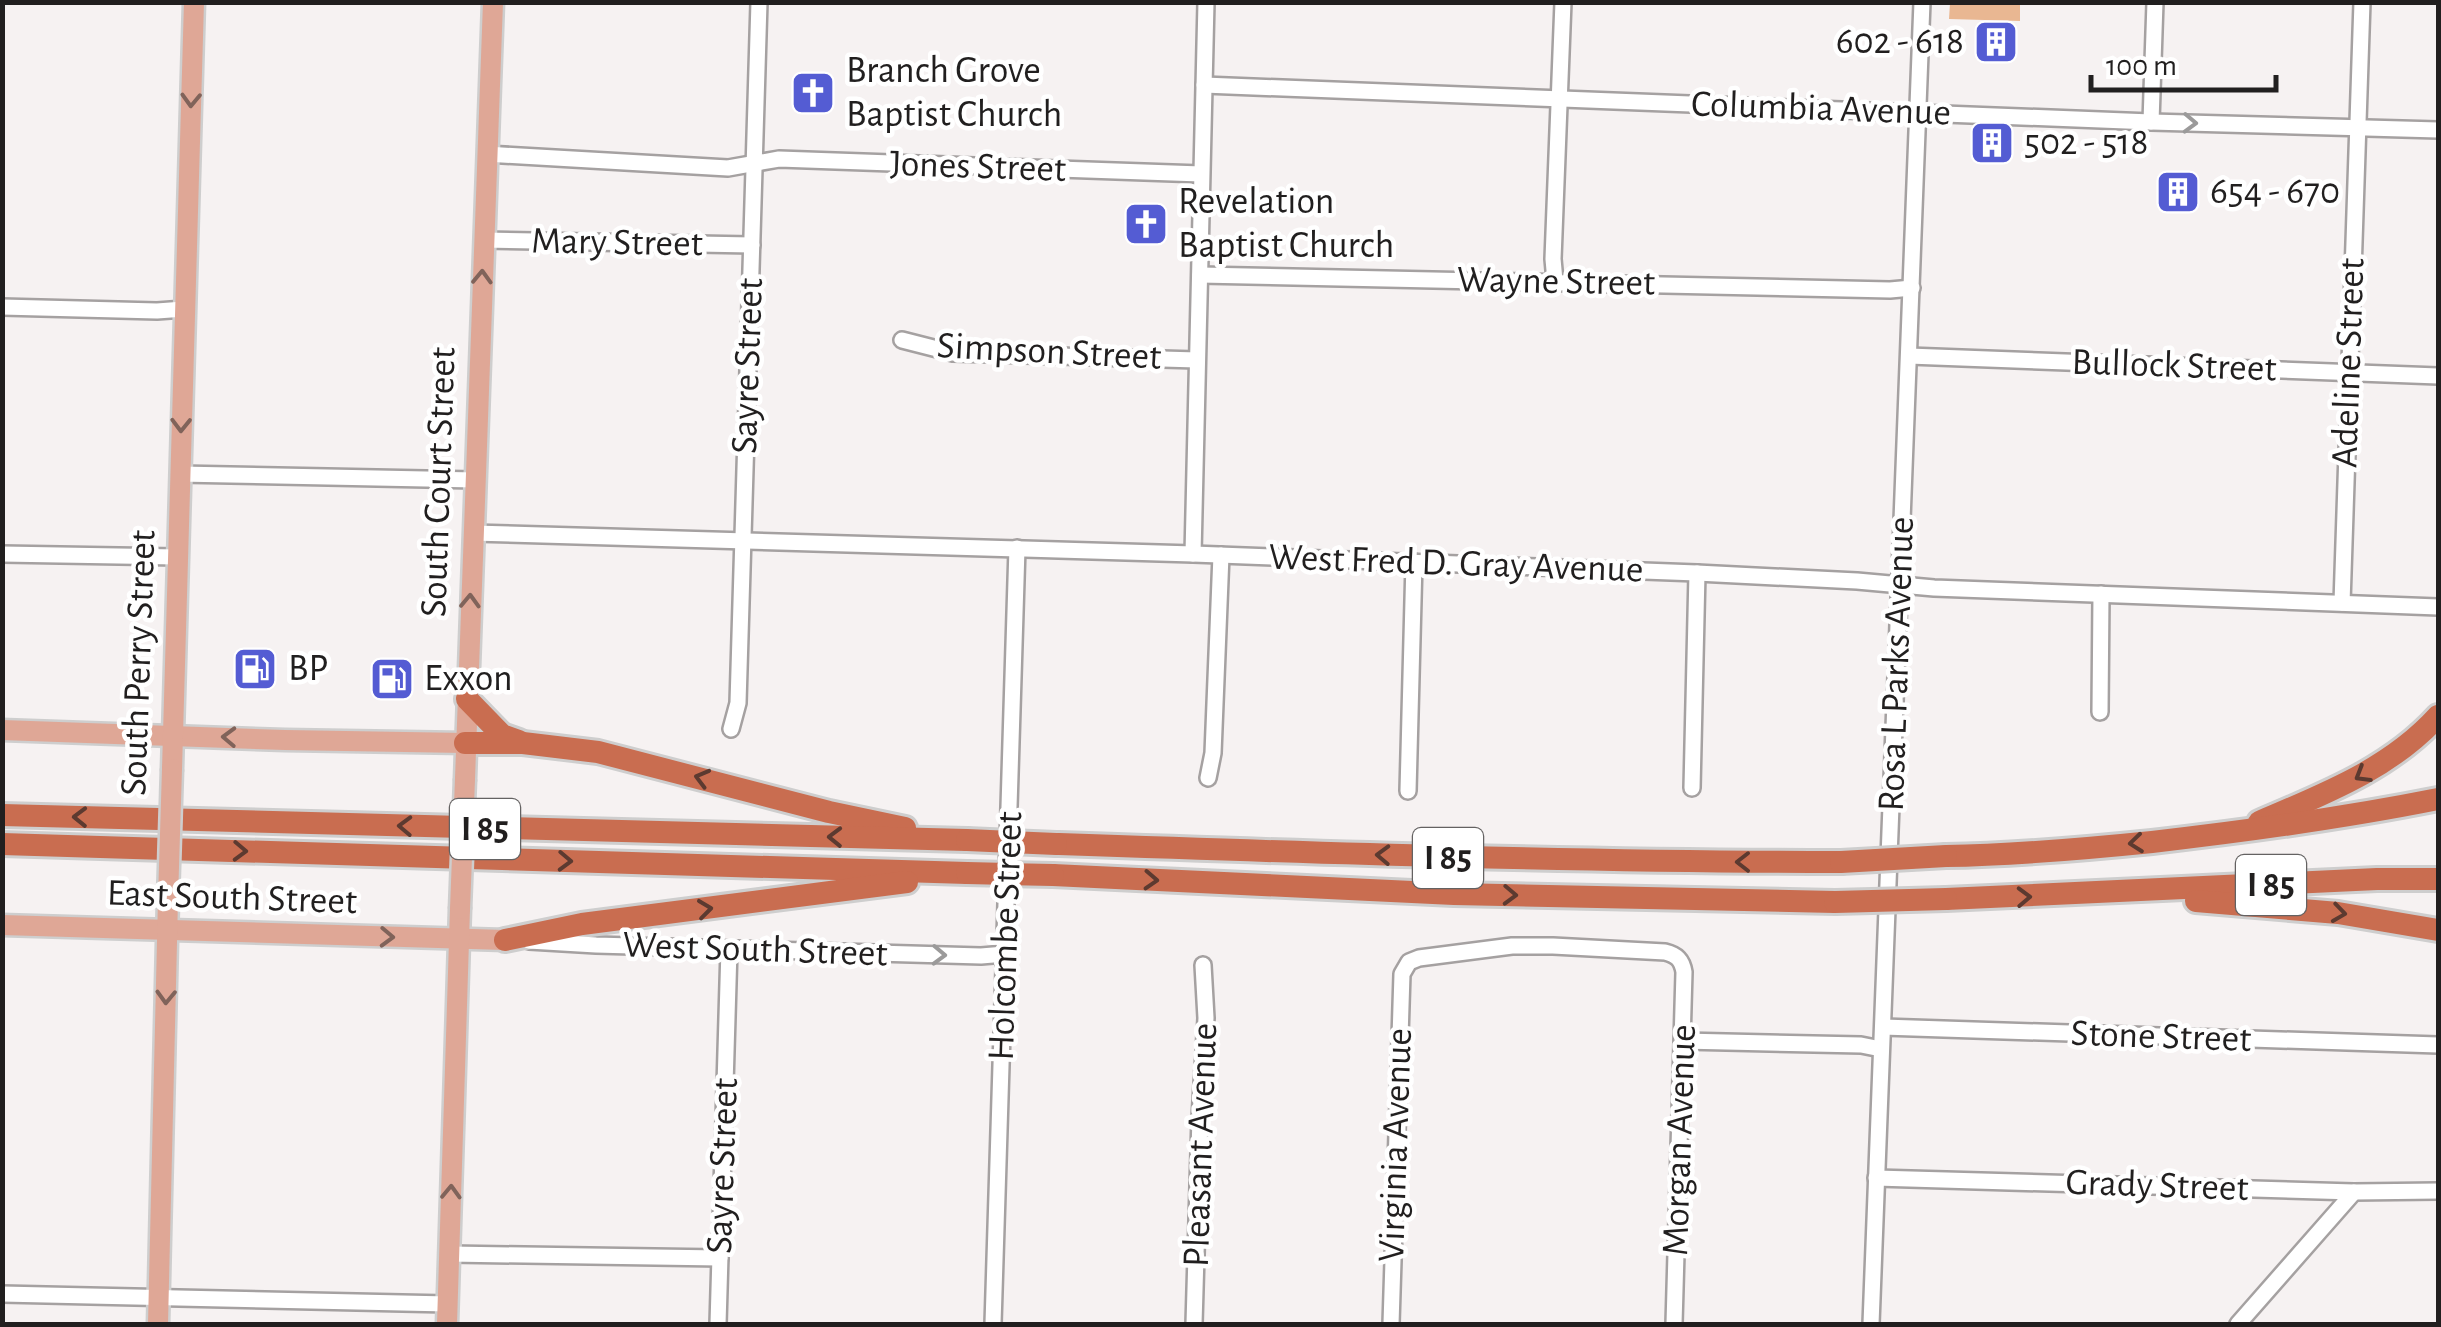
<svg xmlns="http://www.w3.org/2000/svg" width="2441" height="1327" viewBox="0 0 2441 1327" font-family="'Alegreya Sans',sans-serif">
<rect width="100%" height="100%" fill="#f6f2f2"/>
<!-- green -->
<path fill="#e9b792" d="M 1950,3 L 2020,3 L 2020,21 L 1949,19 Z"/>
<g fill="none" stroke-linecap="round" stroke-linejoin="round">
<defs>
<g id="minor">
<path d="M 1204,85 L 2151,122 L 2438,130"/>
<path d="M 2151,122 L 2155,2"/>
<path d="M 486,154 L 728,168 L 779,159 L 1201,174"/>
<path d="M 483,240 L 752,245"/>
<path d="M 1200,275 L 1890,290 L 1912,288"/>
<path d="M 1555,281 L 1553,259 L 1563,2"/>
<path d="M 2,307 L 157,311 L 184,309"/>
<path d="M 902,340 L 953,353 L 1197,360"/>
<path d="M 1909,356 L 2438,376"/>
<path d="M 179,474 L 475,480"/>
<path d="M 473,533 L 1193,554 L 1697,573 L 1857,581 L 1934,588 L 2438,607"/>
<path d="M 2,554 L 177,557"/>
<path d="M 1193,554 L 1206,2"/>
<path d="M 2342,603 L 2362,2"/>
<path d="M 2100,712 L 2101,594"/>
<path d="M 731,729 L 738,703 L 759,2"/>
<path d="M 1208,778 L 1213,753 L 1221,555"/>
<path d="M 1692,788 L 1697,573"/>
<path d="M 1408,791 L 1414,562"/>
<path d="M 529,941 L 596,945 L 981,956 L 1005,954"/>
<path d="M 1883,1027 L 2438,1045"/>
<path d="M 1683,1041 L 1861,1045 L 1881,1049"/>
<path d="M 1876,1178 L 2354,1192 L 2438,1191"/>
<path d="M 450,1254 L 720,1258"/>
<path d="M 2,1294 L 448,1304"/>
<path d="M 718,1324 L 729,949"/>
<path d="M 993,1324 L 1017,548"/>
<path d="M 1194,1324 L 1200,1117 L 1206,1018 L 1203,965"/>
<path d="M 1391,1324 L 1402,974 L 1409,962 L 1419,958 L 1512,946 L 1553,946 L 1665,952 C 1677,955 1682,960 1684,972 L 1674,1324"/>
<path d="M 1871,1324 L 1922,2"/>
<path d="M 2238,1324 L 2354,1192"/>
</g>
<g id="major">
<path d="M 2,730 L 285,740 L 465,743"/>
<path d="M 172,769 L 194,2"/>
<path d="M 465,779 L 493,2"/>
<path d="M 2,925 L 505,940"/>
<path d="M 158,1324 L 168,899"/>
<path d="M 447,1324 L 460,909"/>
</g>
<g id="highway">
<path d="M 467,699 L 502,735 L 519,741"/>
<path d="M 465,743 L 523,743 L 598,752 L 829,812 L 905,828"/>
<path d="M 2,815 L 967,840"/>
<path d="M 2259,822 C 2324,794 2390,769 2438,716"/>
<path d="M 2,844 L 967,873"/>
<path d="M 1056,844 C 1318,853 1579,862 1841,862"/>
<path d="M 1946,856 C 2015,855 2083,849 2152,842 C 2248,831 2343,818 2438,799"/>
<path d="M 1053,875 L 1454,894 L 1835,902"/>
<path d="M 1946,899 L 2377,879 L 2438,879"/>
<path d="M 2196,901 L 2338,913 L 2438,930"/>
<path d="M 505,940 L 582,924 L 907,882"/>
</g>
</defs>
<!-- minor casing -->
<use href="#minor" stroke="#a5a1a1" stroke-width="20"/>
<!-- major casing -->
<use href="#major" stroke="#cecece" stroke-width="25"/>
<!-- highway casing -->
<use href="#highway" stroke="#cecece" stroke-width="28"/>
<!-- minor -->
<use href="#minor" stroke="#fff" stroke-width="15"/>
<!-- major -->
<use href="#major" stroke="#dfa796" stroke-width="20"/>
<!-- highway -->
<use href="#highway" stroke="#c96d50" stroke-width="22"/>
<defs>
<g id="major-bridge">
<path d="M 168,899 L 172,769"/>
<path d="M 460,909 L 465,779"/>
</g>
<g id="highway-bridge">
<path d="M 967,840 L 1056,844"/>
<path d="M 1841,862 L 1946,856"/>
<path d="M 967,873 L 1053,875"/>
<path d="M 1835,902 L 1946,899"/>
</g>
</defs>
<!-- major-bridge casing -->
<use href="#major-bridge" stroke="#cecece" stroke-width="25" stroke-linecap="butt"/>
<!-- highway-bridge casing -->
<use href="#highway-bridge" stroke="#cecece" stroke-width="28" stroke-linecap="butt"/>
<!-- major-bridge -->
<use href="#major-bridge" stroke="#dfa796" stroke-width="20"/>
<!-- highway-bridge -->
<use href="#highway-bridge" stroke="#c96d50" stroke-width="22"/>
</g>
<!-- one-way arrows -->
<defs><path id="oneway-chevron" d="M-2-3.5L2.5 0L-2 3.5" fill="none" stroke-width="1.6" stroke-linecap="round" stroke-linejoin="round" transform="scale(2.5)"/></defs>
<g stroke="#80635a">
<use href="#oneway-chevron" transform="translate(191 100) rotate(92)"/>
<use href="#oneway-chevron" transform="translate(482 277) rotate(-88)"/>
<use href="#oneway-chevron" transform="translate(181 425) rotate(91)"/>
<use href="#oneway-chevron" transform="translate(470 601) rotate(-88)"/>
<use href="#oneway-chevron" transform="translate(229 737) rotate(-178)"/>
<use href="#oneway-chevron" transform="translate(387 937) rotate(2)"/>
<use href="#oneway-chevron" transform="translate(166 997) rotate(92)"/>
<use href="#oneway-chevron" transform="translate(451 1192) rotate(-88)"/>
</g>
<g stroke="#9b9a9a">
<use href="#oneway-chevron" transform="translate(2190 123) rotate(2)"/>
<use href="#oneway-chevron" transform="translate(939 955) rotate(2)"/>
</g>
<g stroke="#5c3a30">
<use href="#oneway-chevron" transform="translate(2362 775) rotate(149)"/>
<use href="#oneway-chevron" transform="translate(702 778) rotate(-165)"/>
<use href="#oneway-chevron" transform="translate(80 817) rotate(-179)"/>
<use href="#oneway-chevron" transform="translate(405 826) rotate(-178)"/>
<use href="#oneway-chevron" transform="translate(835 837) rotate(-179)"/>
<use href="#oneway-chevron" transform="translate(2136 843) rotate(174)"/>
<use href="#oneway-chevron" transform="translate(240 851) rotate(2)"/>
<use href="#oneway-chevron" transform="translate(1383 855) rotate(-178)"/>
<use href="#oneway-chevron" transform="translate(565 861) rotate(2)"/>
<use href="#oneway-chevron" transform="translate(1743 862) rotate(180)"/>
<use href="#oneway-chevron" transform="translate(1151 880) rotate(3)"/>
<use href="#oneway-chevron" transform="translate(1510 895) rotate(2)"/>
<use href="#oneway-chevron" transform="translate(2024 897) rotate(-2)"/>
<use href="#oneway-chevron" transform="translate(705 909) rotate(-7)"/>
<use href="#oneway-chevron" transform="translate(2339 913) rotate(8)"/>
</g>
<!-- icons -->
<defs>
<symbol id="building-square" viewBox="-11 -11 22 22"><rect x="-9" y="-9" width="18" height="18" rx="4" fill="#545cd3" stroke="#fff"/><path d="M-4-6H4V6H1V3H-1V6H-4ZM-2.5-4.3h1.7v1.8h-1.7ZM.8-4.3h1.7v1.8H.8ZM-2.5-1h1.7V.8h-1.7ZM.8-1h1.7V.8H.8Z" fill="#fff"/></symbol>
<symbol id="church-square" viewBox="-11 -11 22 22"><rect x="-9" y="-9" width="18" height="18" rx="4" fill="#545cd3" stroke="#fff"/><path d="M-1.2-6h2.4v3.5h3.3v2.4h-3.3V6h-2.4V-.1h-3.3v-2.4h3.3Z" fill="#fff"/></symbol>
<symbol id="fuel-square" viewBox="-11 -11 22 22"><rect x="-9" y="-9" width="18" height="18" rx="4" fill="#545cd3" stroke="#fff"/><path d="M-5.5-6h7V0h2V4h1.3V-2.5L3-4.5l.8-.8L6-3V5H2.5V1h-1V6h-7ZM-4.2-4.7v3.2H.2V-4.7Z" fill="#fff"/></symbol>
</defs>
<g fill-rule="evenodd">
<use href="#building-square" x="1971" y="17" width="50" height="50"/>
<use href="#church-square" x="788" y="68" width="50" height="50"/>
<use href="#building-square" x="1967" y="118" width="50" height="50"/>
<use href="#building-square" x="2153" y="167" width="50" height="50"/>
<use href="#church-square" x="1121" y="199" width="50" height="50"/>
<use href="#fuel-square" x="230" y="644" width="50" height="50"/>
<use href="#fuel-square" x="367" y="654" width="50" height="50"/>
</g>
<g text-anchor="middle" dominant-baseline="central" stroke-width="9" stroke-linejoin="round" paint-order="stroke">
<!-- shield labels -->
<g fill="#fff" stroke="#646262" stroke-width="2.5">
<rect x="450" y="799" width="70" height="60" rx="8"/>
<rect x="1413" y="828" width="70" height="60" rx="8"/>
<rect x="2236" y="855" width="70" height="60" rx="8"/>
</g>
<g font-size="35" font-weight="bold" fill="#211f1f">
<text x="485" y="829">I 85</text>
<text x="1448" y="858">I 85</text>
<text x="2271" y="885">I 85</text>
</g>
<!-- poi labels -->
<g font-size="38" fill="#211f1f" stroke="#fff" text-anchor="start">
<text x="1964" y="42" text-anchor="end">602 - 618</text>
<text x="846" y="71">Branch Grove<tspan x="846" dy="44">Baptist Church</tspan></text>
<text x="2024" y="143">502 - 518</text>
<text x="2210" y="192">654 - 670</text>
<text x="1178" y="202">Revelation<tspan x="1178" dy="44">Baptist Church</tspan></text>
<text x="288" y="669">BP</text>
<text x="424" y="679">Exxon</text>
</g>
<!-- street labels -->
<g font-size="38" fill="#211f1f" stroke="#fff">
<text transform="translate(1821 109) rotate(2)">Columbia Avenue</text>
<text transform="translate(978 167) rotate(2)">Jones Street</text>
<text transform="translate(617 243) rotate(1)">Mary Street</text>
<text transform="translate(1556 282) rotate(1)">Wayne Street</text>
<text transform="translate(1049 352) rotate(3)">Simpson Street</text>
<text transform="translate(2349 363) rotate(-88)">Adeline Street</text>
<text transform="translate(748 366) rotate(-88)">Sayre Street</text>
<text transform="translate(2174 366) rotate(2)">Bullock Street</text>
<text transform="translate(439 482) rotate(-88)">South Court Street</text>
<text transform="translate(1456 564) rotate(2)">West Fred D. Gray Avenue</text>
<text transform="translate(139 663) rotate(-88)">South Perry Street</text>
<text transform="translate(1897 664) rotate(-88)">Rosa L Parks Avenue</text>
<text transform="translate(232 898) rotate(2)">East South Street</text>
<text transform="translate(1006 936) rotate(-88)">Holcombe Street</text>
<text transform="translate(755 950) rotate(2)">West South Street</text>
<text transform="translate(2161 1037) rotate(2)">Stone Street</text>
<text transform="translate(1680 1140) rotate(-88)">Morgan Avenue</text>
<text transform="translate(1201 1145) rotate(-88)">Pleasant Avenue</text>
<text transform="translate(1396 1145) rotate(-88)">Virginia Avenue</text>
<text transform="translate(723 1166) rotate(-88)">Sayre Street</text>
<text transform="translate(2157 1186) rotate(2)">Grady Street</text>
</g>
</g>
<!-- border -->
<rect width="2441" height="1327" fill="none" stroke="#211f1f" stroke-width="10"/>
<!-- scale -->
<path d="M2091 75v15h185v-15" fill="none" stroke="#211f1f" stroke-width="5"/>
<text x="2106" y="75" font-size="30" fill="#211f1f" stroke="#ffffff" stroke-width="8" paint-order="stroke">100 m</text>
</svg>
